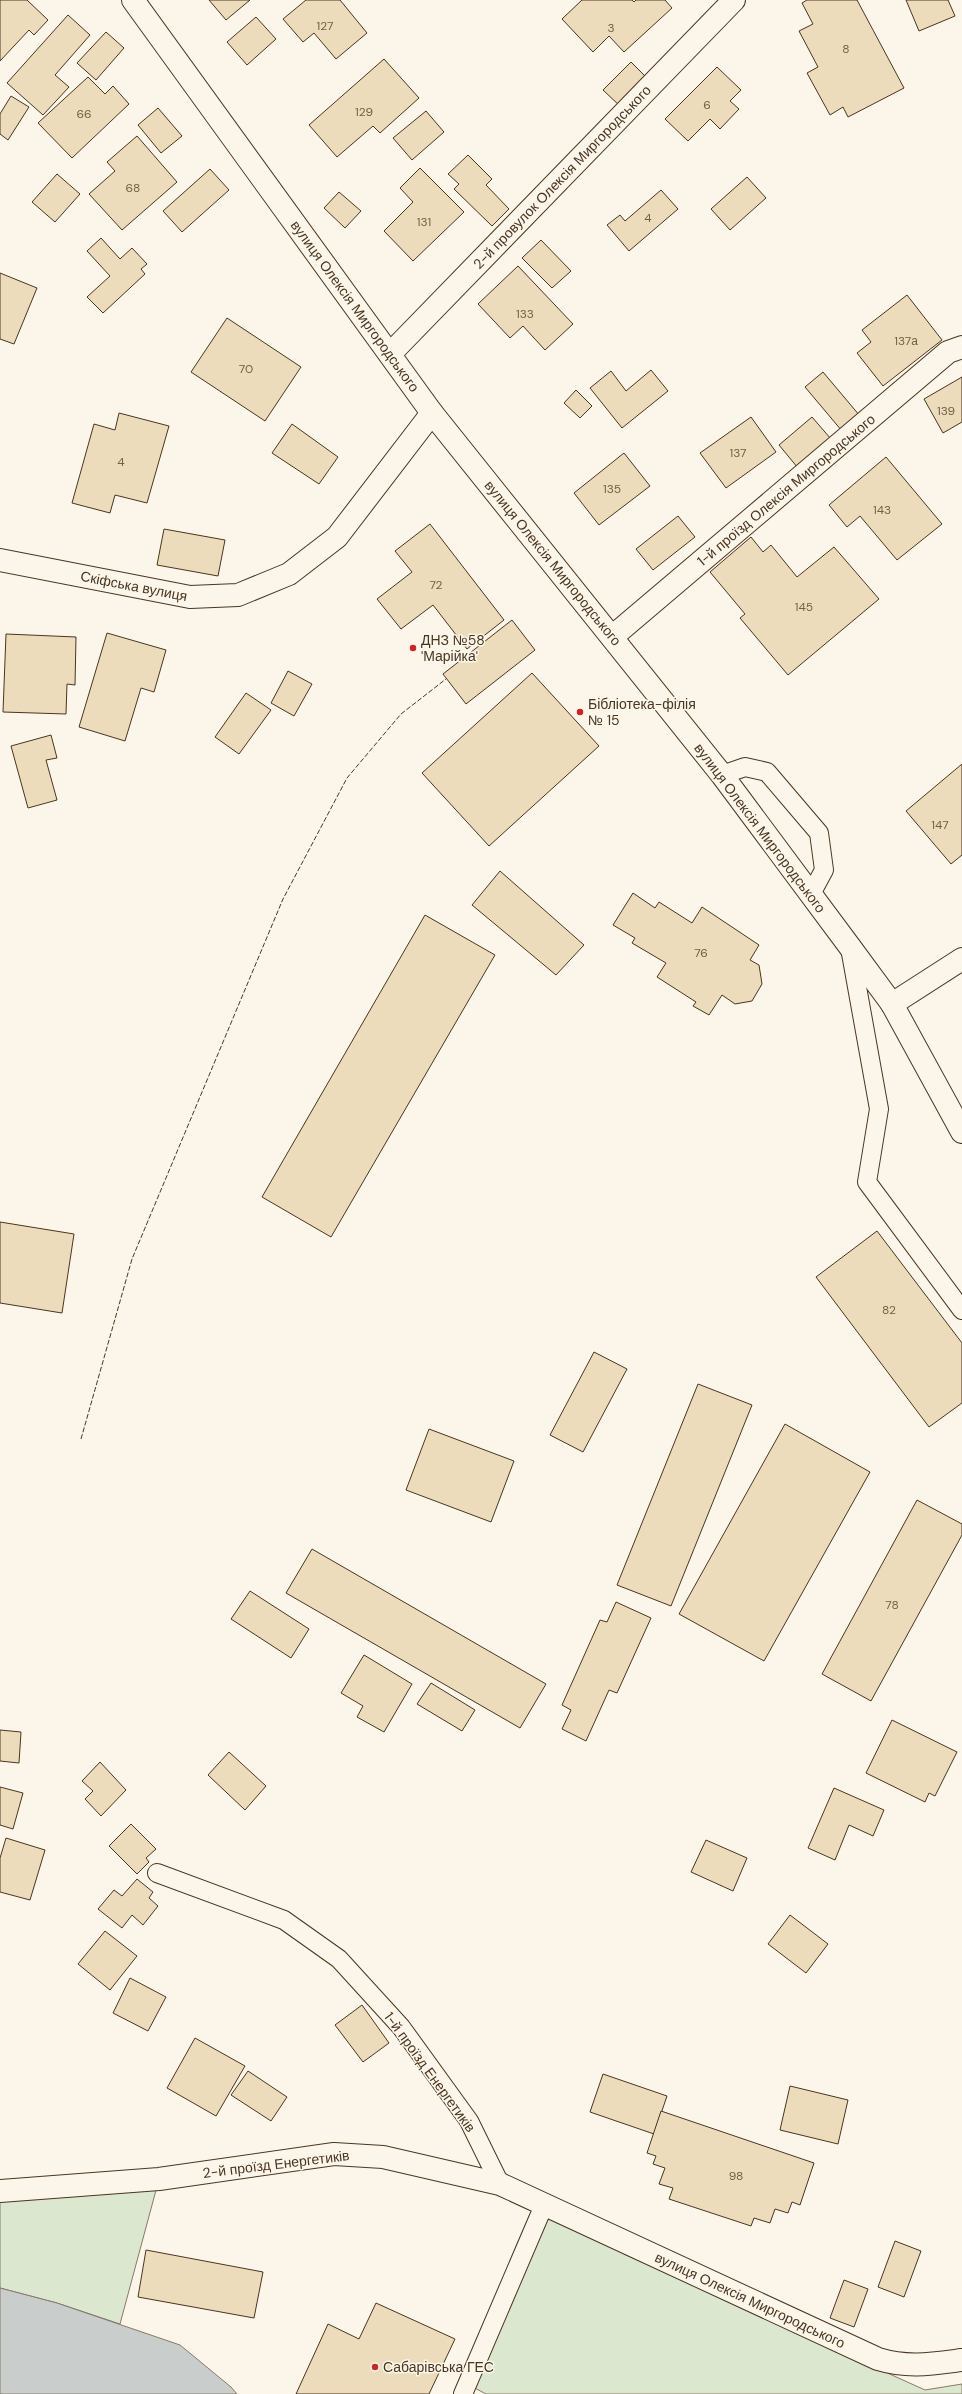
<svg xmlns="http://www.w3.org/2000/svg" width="962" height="2394" viewBox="0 0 962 2394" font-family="'DM Sans',sans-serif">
<rect width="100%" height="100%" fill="#fbf6e9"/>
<!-- green -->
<g fill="#dce7d0" stroke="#887966">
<path d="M 159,2179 L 120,2324 L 57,2303 L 0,2288 L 0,2191 Z"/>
<path d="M 549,2207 L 624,2241 L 624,2254 L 925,2390 L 962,2384 L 962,2394 L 486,2394 L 471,2386 Z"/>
</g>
<!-- water -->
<path fill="#c9cecd" stroke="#887966" d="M 0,2288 L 57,2303 L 180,2345 L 231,2387 L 237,2394 L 0,2394 Z"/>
<!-- building -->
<g fill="#ecdcbc" stroke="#4a3520">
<path d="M 0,0 L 27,0 L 48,20 L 34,35 L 29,30 L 0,61 Z"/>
<path d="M 209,0 L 250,0 L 226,20 Z"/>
<path d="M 306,0 L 340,0 L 367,33 L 336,59 L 314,33 L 303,42 L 283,19 Z"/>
<path d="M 582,0 L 632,0 L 634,2 L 636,0 L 665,0 L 672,8 L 624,52 L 609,36 L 593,52 L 562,19 Z"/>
<path d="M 807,0 L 857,0 L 904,88 L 848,117 L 843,107 L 830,115 L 807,73 L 818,67 L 799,31 L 813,24 L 802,3 Z"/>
<path d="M 906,0 L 948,0 L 955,16 L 919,31 Z"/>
<path d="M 68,15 L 90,35 L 55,75 L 69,87 L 43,115 L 7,83 Z"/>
<path d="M 256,17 L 276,39 L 247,65 L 227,42 Z"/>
<path d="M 106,32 L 124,48 L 96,80 L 77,63 Z"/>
<path d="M 384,59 L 419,98 L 380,133 L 373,126 L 337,157 L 309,125 Z"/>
<path d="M 631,62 L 649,80 L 621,107 L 603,90 Z"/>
<path d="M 717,67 L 741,90 L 730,101 L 739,109 L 720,129 L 710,119 L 688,141 L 665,119 Z"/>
<path d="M 88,77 L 105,94 L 113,86 L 129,104 L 72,158 L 38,123 Z"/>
<path d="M 11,96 L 29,107 L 8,140 L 0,134 L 0,114 Z"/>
<path d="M 158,108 L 182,136 L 161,153 L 138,125 Z"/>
<path d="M 426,111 L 444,132 L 412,160 L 393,138 Z"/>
<path d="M 137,136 L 177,182 L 122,230 L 89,194 L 115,171 L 107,162 Z"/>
<path d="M 468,155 L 492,179 L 486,185 L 509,209 L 492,226 L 454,189 L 459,184 L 448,174 Z"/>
<path d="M 420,168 L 464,212 L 413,261 L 384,231 L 413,202 L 400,188 Z"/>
<path d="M 210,169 L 229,190 L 182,232 L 163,211 Z"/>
<path d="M 57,174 L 80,194 L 55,222 L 32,202 Z"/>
<path d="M 747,177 L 766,198 L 730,230 L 711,209 Z"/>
<path d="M 661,190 L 678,209 L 629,251 L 607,225 L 620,215 L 625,221 Z"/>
<path d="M 339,192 L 361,211 L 345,228 L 324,208 Z"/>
<path d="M 101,238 L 120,259 L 132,248 L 147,264 L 141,269 L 145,274 L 103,313 L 87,297 L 110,276 L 87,251 Z"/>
<path d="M 541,240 L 571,271 L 552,288 L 522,258 Z"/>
<path d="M 518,266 L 573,324 L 545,350 L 523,326 L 510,338 L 478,304 Z"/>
<path d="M 0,273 L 37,288 L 14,344 L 0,339 Z"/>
<path d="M 907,295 L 942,340 L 883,386 L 857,353 L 871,342 L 862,330 Z"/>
<path d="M 227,318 L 301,367 L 265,421 L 191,372 Z"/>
<path d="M 651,370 L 668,391 L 622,428 L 590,388 L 611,371 L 626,391 Z"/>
<path d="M 823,372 L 860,416 L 842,431 L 805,387 Z"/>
<path d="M 962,377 L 962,422 L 943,433 L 924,399 Z"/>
<path d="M 576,390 L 592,406 L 580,418 L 564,403 Z"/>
<path d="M 119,413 L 169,426 L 147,503 L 115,495 L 110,513 L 72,503 L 94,424 L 115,430 Z"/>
<path d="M 751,417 L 776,452 L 726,488 L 700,453 Z"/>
<path d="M 812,417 L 831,439 L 798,468 L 779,445 Z"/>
<path d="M 292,424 L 338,457 L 319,484 L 272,453 Z"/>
<path d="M 624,453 L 650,486 L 599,525 L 574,493 Z"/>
<path d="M 886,457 L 942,524 L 897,560 L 860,516 L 847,527 L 829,505 Z"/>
<path d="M 678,516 L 695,537 L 653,570 L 636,549 Z"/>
<path d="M 430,524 L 504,620 L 467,649 L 433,605 L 401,629 L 377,599 L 412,572 L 395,551 Z"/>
<path d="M 164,529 L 225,540 L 218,576 L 157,565 Z"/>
<path d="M 751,537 L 763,552 L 771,545 L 797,577 L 834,547 L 879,599 L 788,675 L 740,618 L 745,614 L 710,572 Z"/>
<path d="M 512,620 L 535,650 L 466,704 L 443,674 Z"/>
<path d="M 107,633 L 166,650 L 154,692 L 141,688 L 125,741 L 79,727 Z"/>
<path d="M 6,634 L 76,637 L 75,685 L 67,684 L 66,714 L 3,712 Z"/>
<path d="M 288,671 L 312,684 L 294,716 L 271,703 Z"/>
<path d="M 532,673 L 599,746 L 489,846 L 422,773 Z"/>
<path d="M 246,693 L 271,710 L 239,754 L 215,737 Z"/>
<path d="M 51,735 L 57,758 L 46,760 L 57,800 L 28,808 L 11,746 Z"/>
<path d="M 962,764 L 962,855 L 951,864 L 906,811 Z"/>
<path d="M 500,871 L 584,945 L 556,975 L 472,905 Z"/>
<path d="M 633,893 L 655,908 L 659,902 L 692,923 L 702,907 L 759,945 L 750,960 L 759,965 L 762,984 L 752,1001 L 735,1004 L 722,995 L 709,1015 L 693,1006 L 696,1002 L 657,977 L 666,963 L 632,943 L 635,938 L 613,925 Z"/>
<path d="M 425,915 L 495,955 L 331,1237 L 262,1197 Z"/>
<path d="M 0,1222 L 74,1234 L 62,1313 L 0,1303 Z"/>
<path d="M 877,1231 L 962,1343 L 962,1403 L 929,1427 L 816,1277 Z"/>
<path d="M 594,1352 L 627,1369 L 583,1452 L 550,1435 Z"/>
<path d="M 698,1384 L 752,1405 L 671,1606 L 617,1585 Z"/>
<path d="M 785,1424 L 870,1472 L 764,1661 L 679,1614 Z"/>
<path d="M 429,1429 L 514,1461 L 491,1522 L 406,1490 Z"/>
<path d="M 917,1500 L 962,1524 L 962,1535 L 871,1701 L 822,1674 Z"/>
<path d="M 312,1549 L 546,1684 L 520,1728 L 286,1593 Z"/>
<path d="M 250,1591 L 309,1629 L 291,1658 L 231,1619 Z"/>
<path d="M 616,1602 L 651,1618 L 617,1693 L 609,1690 L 586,1741 L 562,1729 L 571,1710 L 562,1705 L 600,1620 L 607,1622 Z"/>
<path d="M 364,1655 L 412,1684 L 384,1732 L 357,1717 L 363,1706 L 341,1693 Z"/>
<path d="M 431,1683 L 475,1710 L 462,1731 L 417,1704 Z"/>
<path d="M 892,1720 L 957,1752 L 935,1796 L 929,1793 L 925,1802 L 866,1773 Z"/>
<path d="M 0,1730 L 21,1732 L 19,1763 L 0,1761 Z"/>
<path d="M 229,1752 L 266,1786 L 245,1810 L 208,1775 Z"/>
<path d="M 100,1762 L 126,1790 L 101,1816 L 85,1799 L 93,1791 L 82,1781 Z"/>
<path d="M 0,1787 L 23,1793 L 13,1829 L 0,1825 Z"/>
<path d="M 834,1788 L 884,1810 L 873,1836 L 849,1825 L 835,1860 L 808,1848 Z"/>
<path d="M 131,1824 L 156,1849 L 146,1858 L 149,1862 L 137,1874 L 109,1846 Z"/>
<path d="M 6,1838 L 45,1850 L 30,1900 L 0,1892 L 0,1858 Z"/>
<path d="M 706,1840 L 747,1858 L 733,1891 L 691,1872 Z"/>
<path d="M 137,1879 L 153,1892 L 149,1898 L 158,1906 L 143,1925 L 132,1915 L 122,1928 L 98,1909 L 114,1890 L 122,1896 Z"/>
<path d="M 790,1915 L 828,1944 L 806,1973 L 768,1944 Z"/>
<path d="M 105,1931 L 137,1956 L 110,1990 L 78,1964 Z"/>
<path d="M 130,1978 L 166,1997 L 148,2031 L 113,2013 Z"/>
<path d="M 362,2005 L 389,2043 L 363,2062 L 335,2025 Z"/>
<path d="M 195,2038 L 245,2066 L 216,2116 L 167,2088 Z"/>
<path d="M 248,2071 L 287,2097 L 271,2121 L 231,2095 Z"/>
<path d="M 603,2074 L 667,2096 L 654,2134 L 590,2112 Z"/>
<path d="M 790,2086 L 848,2100 L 838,2144 L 780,2130 Z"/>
<path d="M 661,2111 L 814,2163 L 800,2205 L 792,2202 L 788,2213 L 775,2209 L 770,2223 L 754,2218 L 751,2226 L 669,2199 L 673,2188 L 659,2184 L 665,2168 L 653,2164 L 656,2156 L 647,2153 Z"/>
<path d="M 895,2241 L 921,2251 L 904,2297 L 878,2287 Z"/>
<path d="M 146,2250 L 263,2272 L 254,2318 L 138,2297 Z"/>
<path d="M 844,2280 L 868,2289 L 854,2327 L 830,2318 Z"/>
<path d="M 376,2303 L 455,2339 L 429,2394 L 296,2394 L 328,2324 L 359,2339 Z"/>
</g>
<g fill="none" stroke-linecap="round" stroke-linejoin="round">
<defs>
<g id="lane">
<path d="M 722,775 L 745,767 L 767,772 L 819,833 L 824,870 L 811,894"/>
<path d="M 850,948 L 879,1109 L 867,1182 L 962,1310"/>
<path d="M 157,1873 L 284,1920 L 339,1959 L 401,2027 L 469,2121 L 500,2184"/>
<path d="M 463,2394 L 544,2205"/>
</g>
<g id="street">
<path d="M 133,0 L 432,413 L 722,775 L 850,947 L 892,1004 L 962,1132"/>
<path d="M 390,354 L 734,0"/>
<path d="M 0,560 L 190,597 L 238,595 L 289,574 L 337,537 L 432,413"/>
<path d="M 612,637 L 948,352 L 962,347"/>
<path d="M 892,1004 L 962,959"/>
<path d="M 0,2191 L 159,2179 L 334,2154 L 383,2157 L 500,2184 L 878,2359 C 908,2368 931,2364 962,2360"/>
</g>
</defs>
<!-- lane casing -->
<use href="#lane" stroke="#4a3520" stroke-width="20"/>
<!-- street casing -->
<use href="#street" stroke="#4a3520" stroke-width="24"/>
<!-- lane -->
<use href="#lane" stroke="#fbf6e9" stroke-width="18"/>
<!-- street -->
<use href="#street" stroke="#fbf6e9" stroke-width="22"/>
<!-- fence -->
<path stroke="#4a3520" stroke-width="1" stroke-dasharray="5 2" stroke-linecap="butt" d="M 81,1439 L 132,1259 L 283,899 L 347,778 L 401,714 L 446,679"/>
</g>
<!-- markers -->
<g fill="#c62828" stroke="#fbf6e9" stroke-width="1.5">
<circle cx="413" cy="648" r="4"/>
<circle cx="580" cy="712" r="4"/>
<circle cx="375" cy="2367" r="4"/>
</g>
<g text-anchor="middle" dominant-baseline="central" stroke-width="3" stroke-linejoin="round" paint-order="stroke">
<!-- number labels -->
<g font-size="12" fill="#725f47">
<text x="325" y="26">127</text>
<text x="611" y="28">3</text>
<text x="846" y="49">8</text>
<text x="707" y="105">6</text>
<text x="364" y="112">129</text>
<text x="84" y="114">66</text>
<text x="133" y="188">68</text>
<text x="648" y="218">4</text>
<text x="424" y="222">131</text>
<text x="525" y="314">133</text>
<text x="906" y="341">137а</text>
<text x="246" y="369">70</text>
<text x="946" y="411">139</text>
<text x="738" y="453">137</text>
<text x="121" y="462">4</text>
<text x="612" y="489">135</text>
<text x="882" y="510">143</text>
<text x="436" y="585">72</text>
<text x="804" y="607">145</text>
<text x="940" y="825">147</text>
<text x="701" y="953">76</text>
<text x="889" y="1310">82</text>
<text x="892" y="1605">78</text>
<text x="736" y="2176">98</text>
</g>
<!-- street labels -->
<g font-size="14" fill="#4a3520" stroke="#fbf6e9">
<text transform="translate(562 177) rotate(-46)">2-й провулок Олексія Миргородського</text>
<text transform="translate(355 306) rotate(54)">вулиця Олексія Миргородського</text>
<text transform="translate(786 490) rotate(-40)">1-й проїзд Олексія Миргородського</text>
<text transform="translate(553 563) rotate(51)">вулиця Олексія Миргородського</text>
<text transform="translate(134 586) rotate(11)">Скіфська вулиця</text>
<text transform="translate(760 828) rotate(53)">вулиця Олексія Миргородського</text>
<text transform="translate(430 2072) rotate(54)">1-й проїзд Енергетиків</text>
<text transform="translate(276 2164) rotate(-7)">2-й проїзд Енергетиків</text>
<text transform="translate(750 2300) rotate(25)">вулиця Олексія Миргородського</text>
</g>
<!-- poi labels -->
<g font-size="14" fill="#4a3520" stroke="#fbf6e9" text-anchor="start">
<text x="421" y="640">ДНЗ №58<tspan x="421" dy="16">'Марійка'</tspan></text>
<text x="588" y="704">Бібліотека-філія<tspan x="588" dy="16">№ 15</tspan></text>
<text x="383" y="2367">Сабарівська ГЕС</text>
</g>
</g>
</svg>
